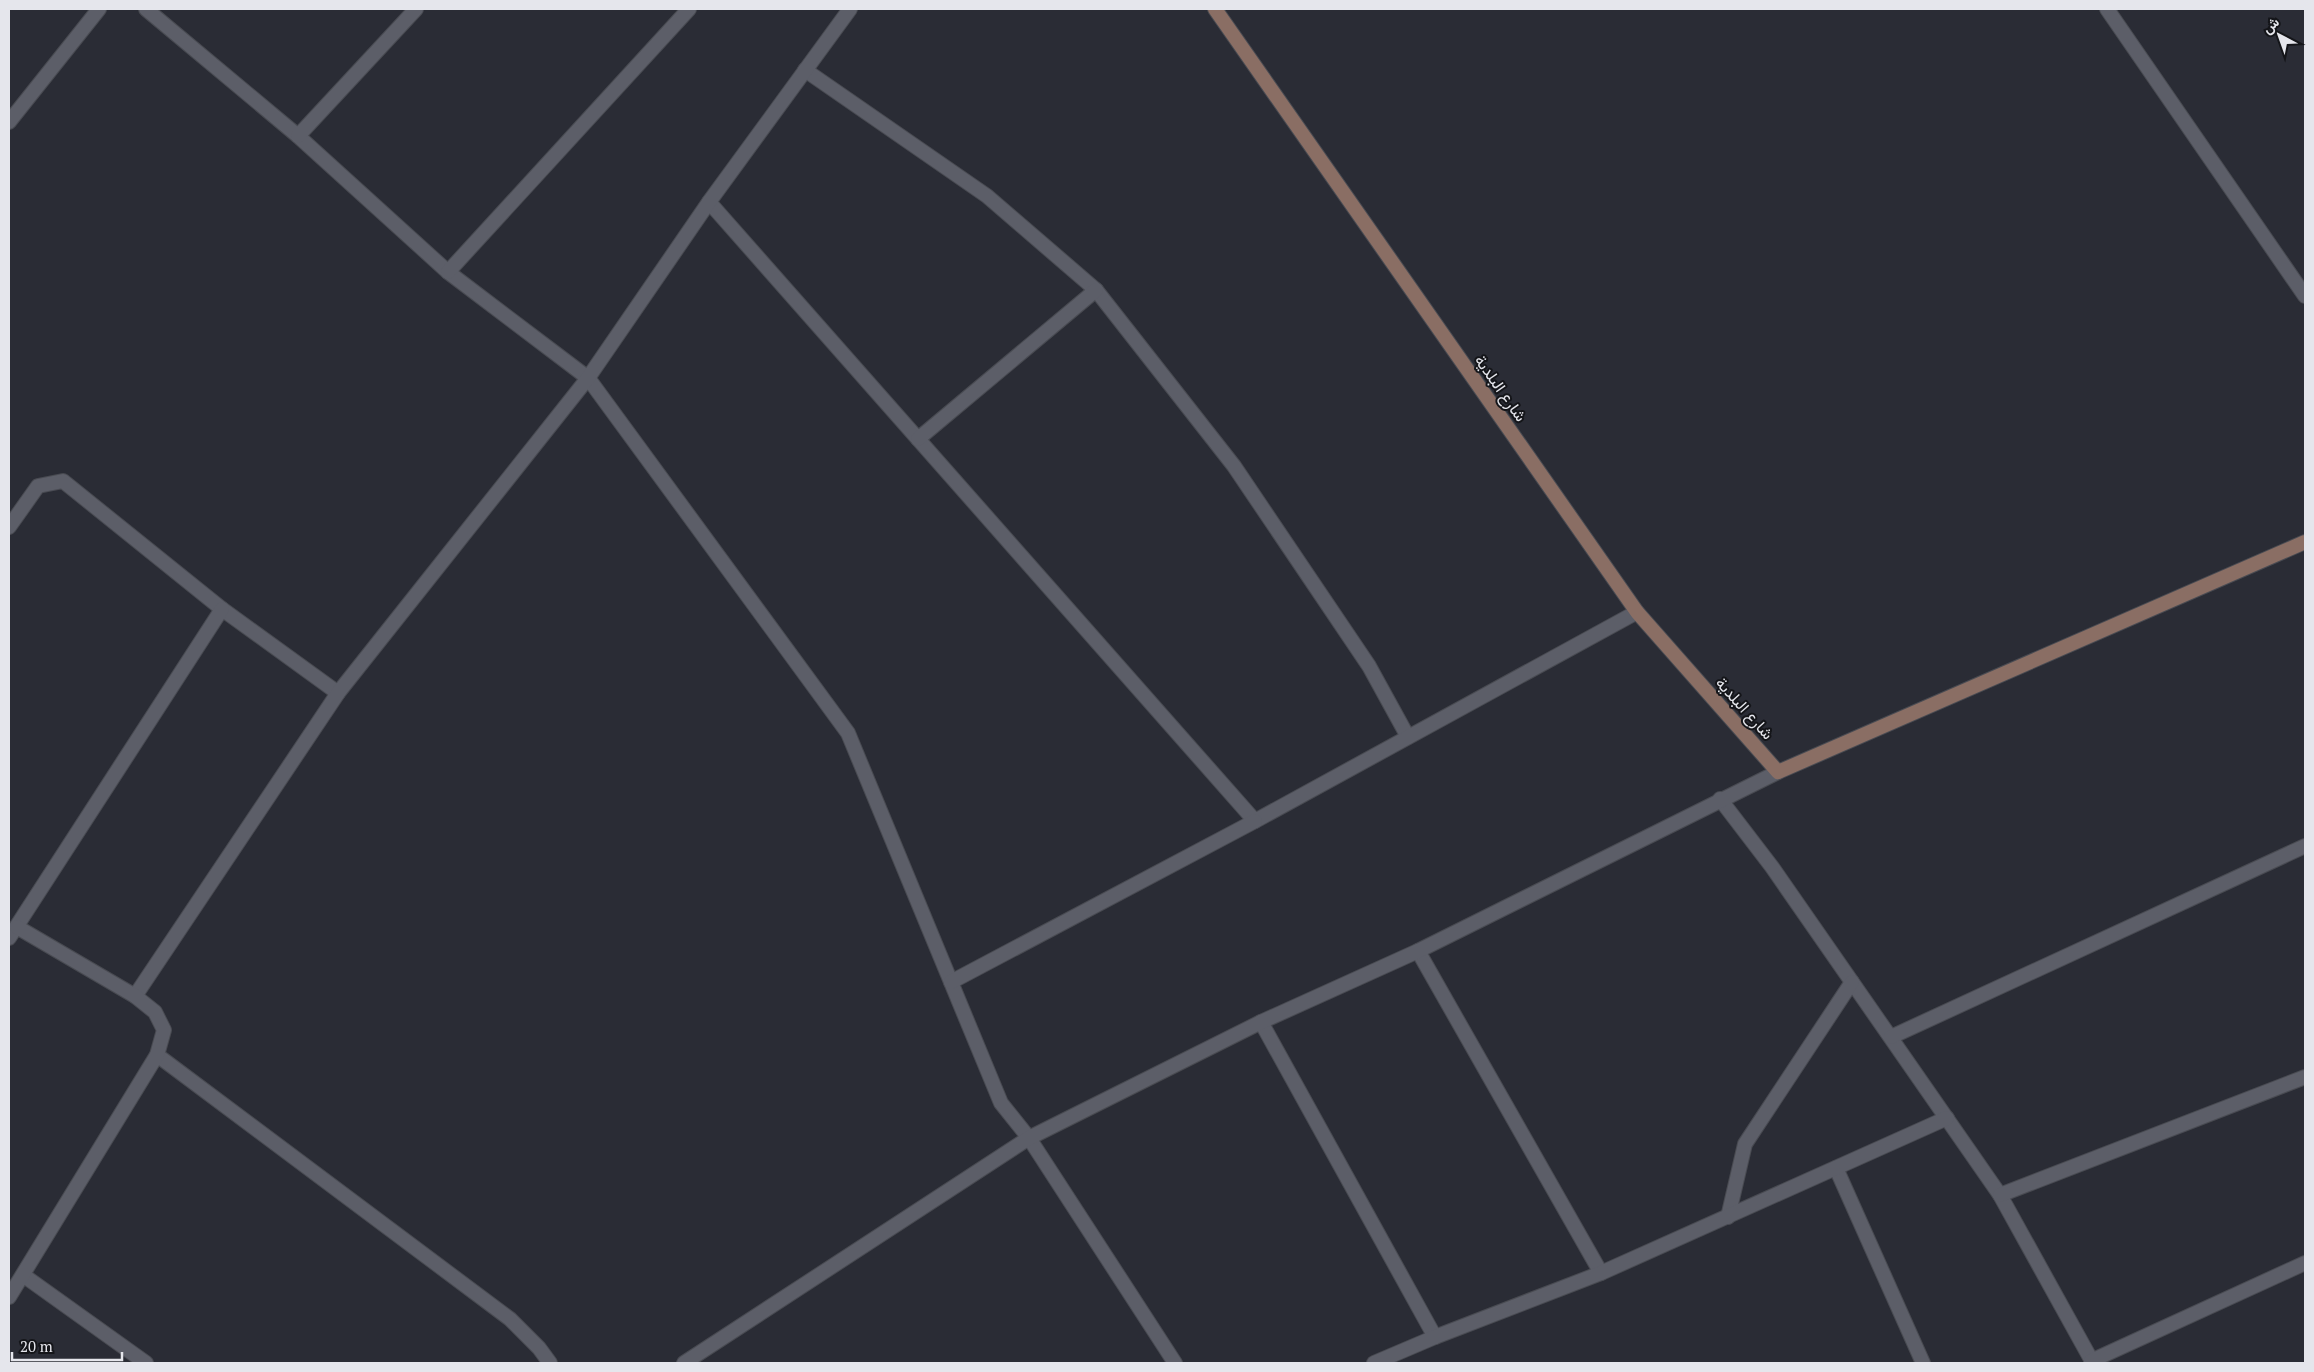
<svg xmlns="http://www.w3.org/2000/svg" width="2314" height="1372" viewBox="0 0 2314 1372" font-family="'PT Serif',Vazirmatn,serif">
<rect width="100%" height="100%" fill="#2a2c35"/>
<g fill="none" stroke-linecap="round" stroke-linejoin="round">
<defs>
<g id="minor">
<path d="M 146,9 L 298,136 L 448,272 L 588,378 L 848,733 L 1001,1103 L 1029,1138 L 1175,1363"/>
<path d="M 2107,9 L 2305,296"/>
<path d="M 805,70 L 987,196 L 1096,290 L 1234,466 L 1369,666 L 1408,737"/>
<path d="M 9,122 L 99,9"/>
<path d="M 298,136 L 416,9"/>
<path d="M 709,202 L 1255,821 L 1637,612"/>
<path d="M 448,272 L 689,9"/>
<path d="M 918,439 L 1096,290"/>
<path d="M 9,527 L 38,486 L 63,481 L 222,609 L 338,693"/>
<path d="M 1720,799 L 1772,867 L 2000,1195 L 2093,1363"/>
<path d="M 9,938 L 222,609"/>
<path d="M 1418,951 L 1601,1273"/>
<path d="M 951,982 L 1255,821"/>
<path d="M 135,996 L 338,693 L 588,378 L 709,202 L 850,9"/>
<path d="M 1261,1022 L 1435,1337"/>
<path d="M 1891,1037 L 2305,846"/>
<path d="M 157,1055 L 510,1319 L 539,1348 L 550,1363"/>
<path d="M 1836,1168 L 1923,1363"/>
<path d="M 2000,1195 L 2305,1077"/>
<path d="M 1728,1217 L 1745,1144 L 1852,982"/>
<path d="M 23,1275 L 146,1363"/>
<path d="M 9,1297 L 157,1055 L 164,1030 L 155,1012 L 135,996 L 17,927"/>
<path d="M 2091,1361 L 2305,1263"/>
<path d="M 684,1363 L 1029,1138 L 1261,1022 L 1418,951 L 1778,772"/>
<path d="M 1374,1363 L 1435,1337 L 1601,1273 L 1947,1118"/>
</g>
<path id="secondary" d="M 1215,9 L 1637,612 L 1778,772 L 2305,542"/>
</defs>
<!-- minor casing -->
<use href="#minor" stroke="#494b52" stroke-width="16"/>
<!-- secondary casing -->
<use href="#secondary" stroke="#494b52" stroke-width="16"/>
<!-- minor -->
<use href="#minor" stroke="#5c5e68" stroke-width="14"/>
<!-- secondary -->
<use href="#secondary" stroke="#8a6e64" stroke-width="14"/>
</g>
<g text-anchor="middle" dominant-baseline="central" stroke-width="4" stroke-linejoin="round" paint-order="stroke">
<!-- street labels -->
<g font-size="16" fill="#e5e6ec" stroke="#141519">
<text transform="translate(1501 388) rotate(55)">شارع البلدية</text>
<text transform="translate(1745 708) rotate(48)">شارع البلدية</text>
</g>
</g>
<!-- border -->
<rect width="2314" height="1372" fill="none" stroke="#e5e6ec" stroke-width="20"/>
<!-- north arrow -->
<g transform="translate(2279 35) rotate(319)" stroke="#141519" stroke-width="4" paint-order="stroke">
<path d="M0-4L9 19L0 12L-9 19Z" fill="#e5e6ec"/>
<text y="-8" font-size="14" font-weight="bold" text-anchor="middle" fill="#e5e6ec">ش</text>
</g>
<!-- scale -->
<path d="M12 1352v8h110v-8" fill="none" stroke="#e5e6ec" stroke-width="2.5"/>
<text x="20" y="1352" font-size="15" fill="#e5e6ec" stroke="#141519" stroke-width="4" paint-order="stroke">20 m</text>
</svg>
